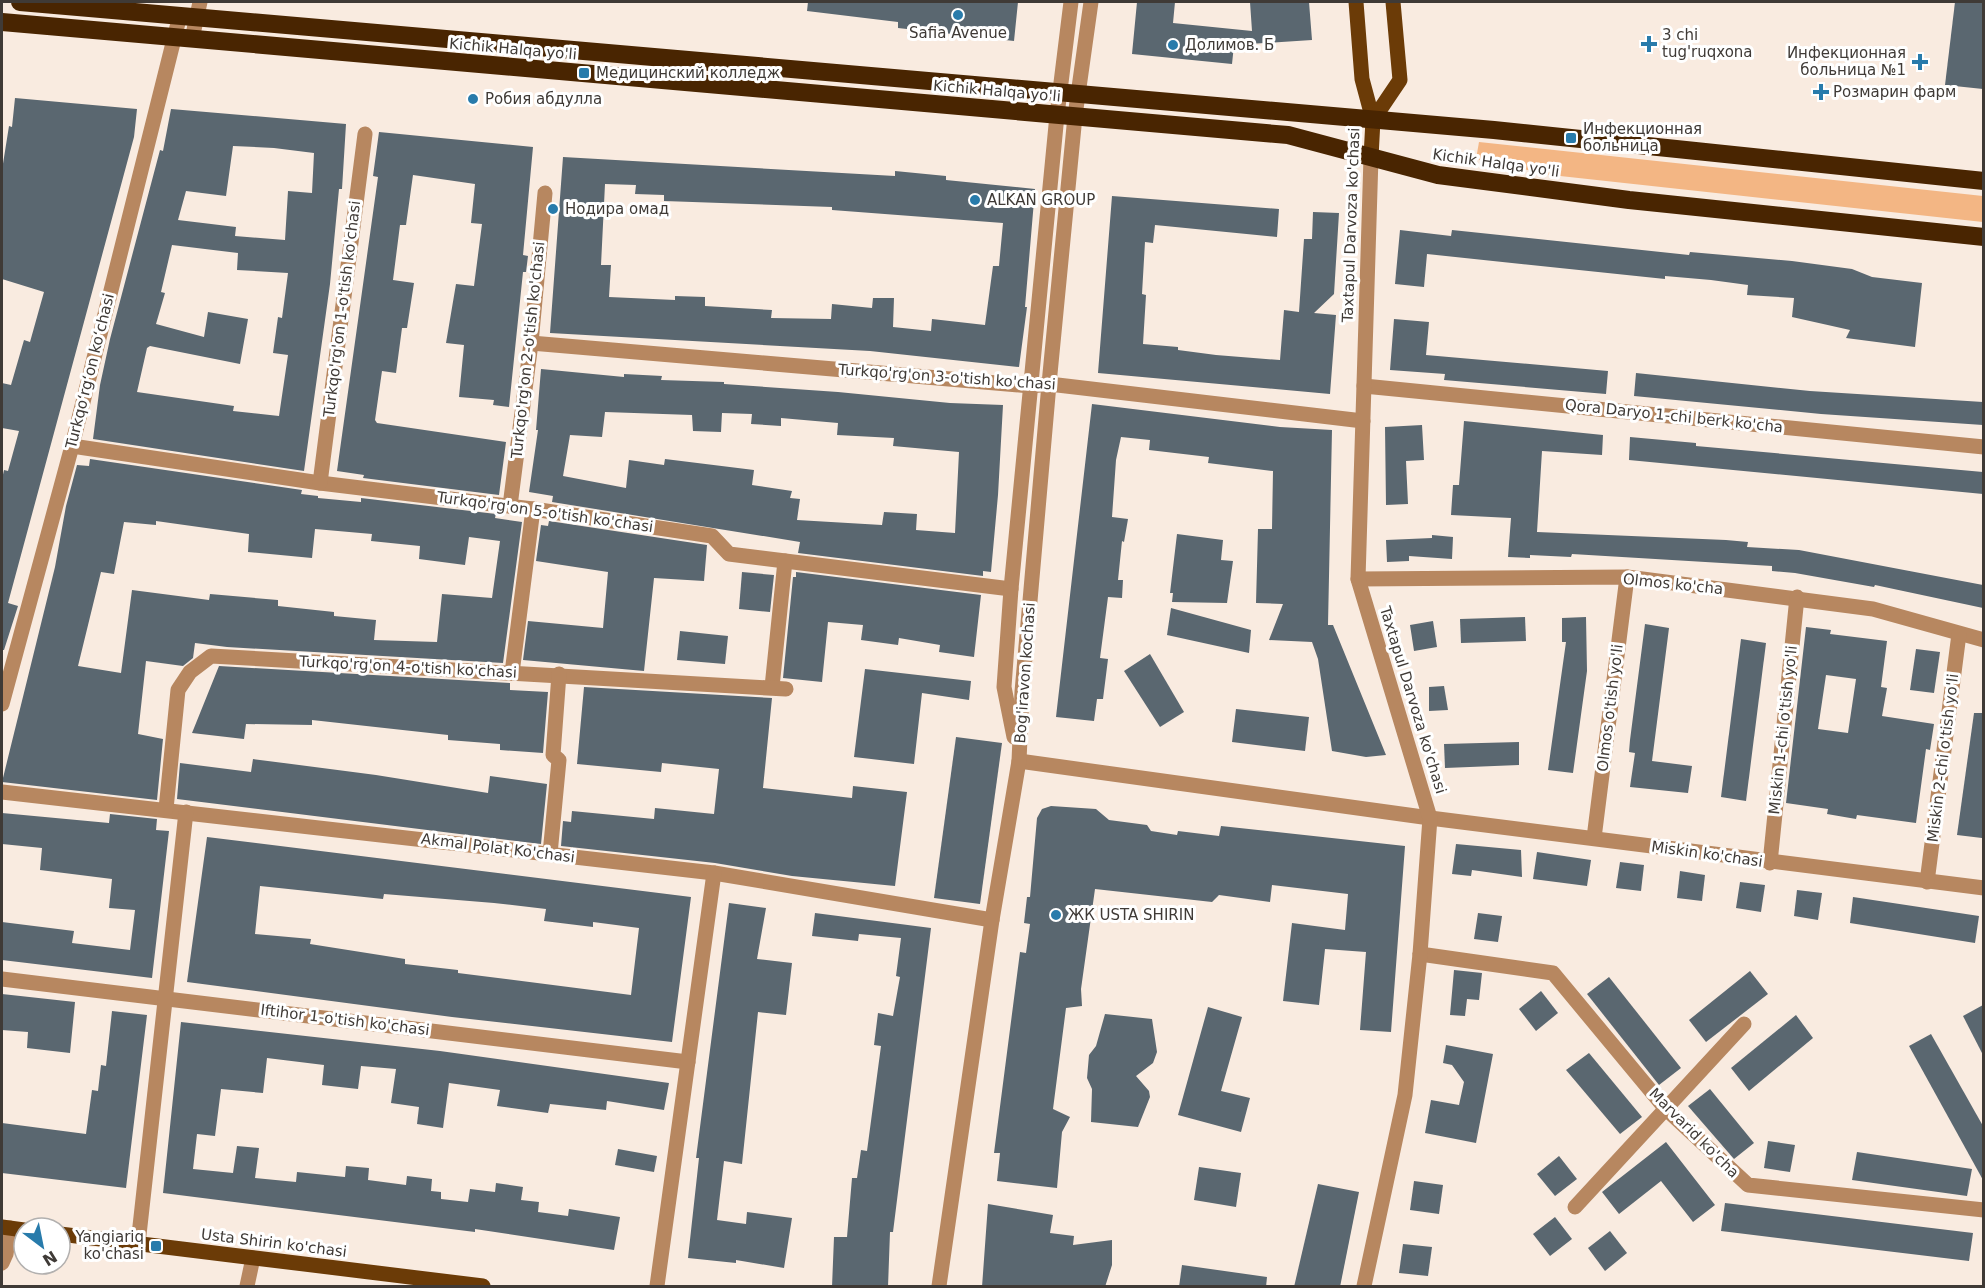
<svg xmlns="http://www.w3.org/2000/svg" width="1985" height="1288" viewBox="0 0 1985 1288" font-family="'DejaVu Sans',sans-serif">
<rect width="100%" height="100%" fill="#f9ebe0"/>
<!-- green -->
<path fill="#f3b684" d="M 1479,142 L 1983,196 L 1983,222 L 1551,175 L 1476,159 Z"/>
<!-- building -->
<g fill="#5a6770" fill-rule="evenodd">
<path d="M 808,2 L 1018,2 L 1014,41 L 898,28 L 898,22 L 807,11 Z"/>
<path d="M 1137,2 L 1175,2 L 1173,23 L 1252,31 L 1250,2 L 1309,2 L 1312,40 L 1234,45 L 1232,64 L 1132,54 Z"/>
<path d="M 1955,2 L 1983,2 L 1983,89 L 1945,85 Z"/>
<path d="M 15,98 L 137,109 L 134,137 L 8,603 L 18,606 L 4,650 L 2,650 L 2,479 L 4,470 L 8,471 L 19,431 L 2,428 L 2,383 L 11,385 L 24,340 L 30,342 L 44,292 L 2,279 L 2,170 L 9,126 L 12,127 Z"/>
<path d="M 171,109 L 346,124 L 342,189 L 339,189 L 330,284 L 304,471 L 93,439 L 100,385 L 110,339 L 160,150 L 163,151 ZM 233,146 L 274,148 L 314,153 L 312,193 L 288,191 L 285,240 L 235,236 L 236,227 L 178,220 L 186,191 L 226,196 ZM 172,245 L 238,253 L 237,270 L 288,273 L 282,318 L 278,317 L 273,353 L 288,355 L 279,416 L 233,411 L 234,406 L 137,392 L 147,348 L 150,346 L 240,364 L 248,319 L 208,312 L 204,337 L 156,324 L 165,293 L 161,292 Z"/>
<path d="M 379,132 L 533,147 L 523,255 L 528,256 L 526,272 L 523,272 L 509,407 L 493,405 L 494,400 L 459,397 L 464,345 L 446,343 L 456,284 L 474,286 L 482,224 L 471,223 L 475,184 L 413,175 L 406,225 L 400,225 L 393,280 L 414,283 L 407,328 L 402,328 L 396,373 L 382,371 L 375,420 L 377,423 L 506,442 L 499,495 L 363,478 L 364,475 L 337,471 L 378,177 L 373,176 Z"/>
<path d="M 563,157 L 895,176 L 895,171 L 946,176 L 946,180 L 1035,189 L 1025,307 L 1027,307 L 1019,367 L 870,351 L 550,333 ZM 605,184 L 636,185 L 635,194 L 664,195 L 664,201 L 832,207 L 832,210 L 1003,223 L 999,266 L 993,266 L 985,325 L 932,319 L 931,331 L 893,327 L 894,298 L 873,298 L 872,308 L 832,304 L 831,319 L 771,318 L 772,310 L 705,306 L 705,297 L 675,296 L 675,300 L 609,297 L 611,265 L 601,265 Z"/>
<path d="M 1112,196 L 1279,209 L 1277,237 L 1155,225 L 1153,243 L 1145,242 L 1142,294 L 1146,295 L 1143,344 L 1178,347 L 1178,350 L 1216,355 L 1280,360 L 1284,310 L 1299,312 L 1304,239 L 1312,239 L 1313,212 L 1339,213 L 1334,294 L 1314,313 L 1336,315 L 1330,394 L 1098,373 Z"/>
<path d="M 1400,230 L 1451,236 L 1452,230 L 1689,255 L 1690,252 L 1792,261 L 1852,269 L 1872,277 L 1922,283 L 1915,347 L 1846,338 L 1850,330 L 1792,317 L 1794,298 L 1747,295 L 1748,285 L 1711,280 L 1665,276 L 1665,279 L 1427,254 L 1424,287 L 1395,284 Z"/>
<path d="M 1394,319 L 1429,322 L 1426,355 L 1608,371 L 1606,394 L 1444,380 L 1445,374 L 1390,370 Z"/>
<path d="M 541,369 L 624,377 L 624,374 L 662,376 L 661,380 L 724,382 L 724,384 L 838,392 L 950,403 L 1003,405 L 998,495 L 991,572 L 983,571 L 983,576 L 798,553 L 800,542 L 552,502 L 553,496 L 529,492 L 538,430 L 536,430 ZM 605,412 L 692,415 L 693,431 L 721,432 L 722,413 L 752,414 L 751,424 L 781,426 L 781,418 L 838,423 L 837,435 L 894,438 L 893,446 L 959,452 L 955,533 L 916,530 L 917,514 L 884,512 L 882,525 L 797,520 L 800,499 L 790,498 L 792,491 L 752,485 L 754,470 L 665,459 L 664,465 L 629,460 L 626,488 L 563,476 L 570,435 L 602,437 Z"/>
<path d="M 1636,373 L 1810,391 L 1983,402 L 1983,425 L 1821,414 L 1634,396 Z"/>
<path d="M 1092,404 L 1280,427 L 1332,430 L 1328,625 L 1333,625 L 1386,755 L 1366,757 L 1332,751 L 1318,659 L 1312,642 L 1269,640 L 1283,604 L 1256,603 L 1258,529 L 1272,529 L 1273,471 L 1208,463 L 1209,457 L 1149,450 L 1150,440 L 1121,437 L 1116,460 L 1112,517 L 1128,519 L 1124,542 L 1122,541 L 1118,580 L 1123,580 L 1122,598 L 1108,597 L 1100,658 L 1108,659 L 1103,699 L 1097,699 L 1094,721 L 1056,717 Z"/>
<path d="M 1464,421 L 1603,435 L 1602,455 L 1542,451 L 1537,532 L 1726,540 L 1748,542 L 1747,547 L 1799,550 L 1983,585 L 1983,608 L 1875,585 L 1874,587 L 1795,573 L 1772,571 L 1772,566 L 1572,554 L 1571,557 L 1530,555 L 1530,558 L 1508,557 L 1511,518 L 1451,515 L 1453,485 L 1459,485 Z"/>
<path d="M 1422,425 L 1424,460 L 1406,461 L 1408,504 L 1386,505 L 1385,427 Z"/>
<path d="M 1630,437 L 1696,443 L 1696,446 L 1983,472 L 1983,494 L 1629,460 Z"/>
<path d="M 90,459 L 302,490 L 301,494 L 318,496 L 318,498 L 361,502 L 361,498 L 496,514 L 495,518 L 522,522 L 503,663 L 227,647 L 195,643 L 193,658 L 183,666 L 146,661 L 138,734 L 163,739 L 157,800 L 2,782 L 55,567 L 66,506 L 77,465 L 89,466 ZM 156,521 L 249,534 L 248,552 L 312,558 L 315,529 L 372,534 L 371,541 L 420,546 L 419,559 L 465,565 L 469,537 L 500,541 L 492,598 L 442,594 L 437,642 L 374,640 L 376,620 L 334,616 L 334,612 L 278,606 L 278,600 L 210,594 L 209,600 L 132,590 L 121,673 L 78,666 L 101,572 L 114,574 L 124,522 L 156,525 Z"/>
<path d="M 549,521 L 707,545 L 704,581 L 654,578 L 644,671 L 523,660 L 528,621 L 603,628 L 608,572 L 536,561 L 541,525 L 548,526 Z"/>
<path d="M 1177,534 L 1223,540 L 1221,560 L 1233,561 L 1227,603 L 1172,602 L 1173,593 L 1170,593 Z"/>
<path d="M 1432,535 L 1453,537 L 1452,559 L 1409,556 L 1409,561 L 1387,562 L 1386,540 L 1432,538 Z"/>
<path d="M 742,572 L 774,575 L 770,612 L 739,609 Z"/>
<path d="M 796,572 L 981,595 L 974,657 L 939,652 L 940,645 L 899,638 L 898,645 L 861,640 L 863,625 L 828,622 L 822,682 L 783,678 L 793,577 L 796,577 Z"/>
<path d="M 1171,608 L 1251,630 L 1249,653 L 1167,635 Z"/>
<path d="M 1525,617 L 1526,641 L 1461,643 L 1460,619 Z"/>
<path d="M 1586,617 L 1587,671 L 1573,773 L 1548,770 L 1566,642 L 1562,642 L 1562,618 Z"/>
<path d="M 1433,621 L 1437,647 L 1414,651 L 1410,625 Z"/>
<path d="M 1645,624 L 1669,628 L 1652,761 L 1692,766 L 1688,793 L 1630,787 L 1635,753 L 1629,752 L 1630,740 Z"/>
<path d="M 1806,627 L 1831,630 L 1830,634 L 1887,641 L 1881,687 L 1887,688 L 1882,716 L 1934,724 L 1930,750 L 1926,749 L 1916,823 L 1857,815 L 1856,819 L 1827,814 L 1828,809 L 1786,803 ZM 1826,675 L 1856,679 L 1848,733 L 1818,729 Z"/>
<path d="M 680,631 L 728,636 L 725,664 L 677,660 Z"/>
<path d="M 1741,639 L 1766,643 L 1746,801 L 1721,797 Z"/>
<path d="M 1916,649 L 1940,652 L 1934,693 L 1910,690 Z"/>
<path d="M 1150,654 L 1184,712 L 1160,727 L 1124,671 Z"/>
<path d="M 219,666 L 510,683 L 510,690 L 548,692 L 543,753 L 500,750 L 500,744 L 448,740 L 448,735 L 312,720 L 312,725 L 246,724 L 244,739 L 192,733 Z"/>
<path d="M 865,669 L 971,681 L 969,700 L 922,693 L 914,764 L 854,757 Z"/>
<path d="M 1444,686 L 1448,710 L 1429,711 L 1429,687 Z"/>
<path d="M 584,687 L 772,698 L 763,788 L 852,798 L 853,786 L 907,792 L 895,886 L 792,876 L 715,863 L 561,846 L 563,821 L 571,822 L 572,811 L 654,819 L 655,808 L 714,814 L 719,769 L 662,763 L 661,772 L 577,764 Z"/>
<path d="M 1236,709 L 1309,717 L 1305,751 L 1232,742 Z"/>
<path d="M 1974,713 L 1983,713 L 1982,838 L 1957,835 Z"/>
<path d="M 956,737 L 1002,743 L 980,904 L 934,898 Z"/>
<path d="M 1519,742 L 1519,765 L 1445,768 L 1444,744 Z"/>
<path d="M 253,759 L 376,775 L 488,793 L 490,776 L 547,784 L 541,844 L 177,799 L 180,763 L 251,772 Z"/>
<path d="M 1051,806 L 1096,809 L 1109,820 L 1147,825 L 1151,831 L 1177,835 L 1178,831 L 1219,836 L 1221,826 L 1405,846 L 1391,1032 L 1360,1030 L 1366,952 L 1325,949 L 1319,1005 L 1283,1001 L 1292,923 L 1345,930 L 1348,894 L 1272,885 L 1270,902 L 1219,895 L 1212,902 L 1095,889 L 1081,989 L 1082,1006 L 1066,1008 L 1053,1109 L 1070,1117 L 1062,1132 L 1057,1188 L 997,1181 L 1000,1153 L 994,1153 L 1020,952 L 1026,953 L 1030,924 L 1024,923 L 1027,897 L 1030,897 L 1037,818 L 1042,809 Z"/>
<path d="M 2,813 L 109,823 L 110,814 L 157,819 L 156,830 L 169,831 L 152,978 L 2,960 L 2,922 L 74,931 L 72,943 L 130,950 L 135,910 L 109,908 L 112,879 L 40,870 L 42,848 L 2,844 Z"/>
<path d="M 207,837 L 691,897 L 672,1042 L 452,1017 L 187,982 ZM 260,886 L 383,899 L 384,894 L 494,903 L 546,909 L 544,921 L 593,927 L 593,922 L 639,928 L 631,995 L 458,973 L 458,970 L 405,964 L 405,959 L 310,944 L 311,939 L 255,934 Z"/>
<path d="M 1456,844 L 1521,850 L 1522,877 L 1472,870 L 1471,876 L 1452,874 Z"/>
<path d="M 1537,852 L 1591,860 L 1587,886 L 1533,879 Z"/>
<path d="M 1620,862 L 1644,865 L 1641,891 L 1616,888 Z"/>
<path d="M 1680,871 L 1705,875 L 1702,901 L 1677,898 Z"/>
<path d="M 1740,882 L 1765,885 L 1761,912 L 1736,908 Z"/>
<path d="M 1797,890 L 1822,893 L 1818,920 L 1794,916 Z"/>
<path d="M 1853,897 L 1979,916 L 1975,943 L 1850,923 Z"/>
<path d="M 729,903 L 766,908 L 757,959 L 792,963 L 786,1015 L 758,1012 L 742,1164 L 724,1161 L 717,1220 L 746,1224 L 747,1212 L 792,1218 L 784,1268 L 736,1260 L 736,1263 L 688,1258 L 699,1158 L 696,1158 Z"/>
<path d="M 815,913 L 931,928 L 893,1232 L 890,1232 L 888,1287 L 832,1287 L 834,1237 L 847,1237 L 852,1178 L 857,1178 L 861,1150 L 867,1151 L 881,1046 L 874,1045 L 878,1013 L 893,1016 L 900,977 L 896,976 L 901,938 L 859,934 L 858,941 L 812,936 Z"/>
<path d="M 1478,913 L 1502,916 L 1498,942 L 1474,939 Z"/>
<path d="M 1454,970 L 1482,973 L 1479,1000 L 1467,999 L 1465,1016 L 1450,1015 Z"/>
<path d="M 1750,971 L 1768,994 L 1706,1042 L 1689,1020 Z"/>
<path d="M 1609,977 L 1681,1068 L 1659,1085 L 1587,994 Z"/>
<path d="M 1541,991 L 1558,1013 L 1536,1031 L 1519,1009 Z"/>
<path d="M 2,994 L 75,1002 L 70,1053 L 27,1048 L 28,1032 L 2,1030 Z"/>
<path d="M 1983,1005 L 1983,1055 L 1963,1016 Z"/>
<path d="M 1208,1007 L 1242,1017 L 1221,1091 L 1250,1098 L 1241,1132 L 1178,1115 Z"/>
<path d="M 112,1011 L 147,1015 L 126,1188 L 2,1173 L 2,1123 L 86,1134 L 92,1090 L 98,1091 L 101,1065 L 106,1066 Z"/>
<path d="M 1105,1014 L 1152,1019 L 1157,1052 L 1153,1063 L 1136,1076 L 1149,1091 L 1150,1097 L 1138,1127 L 1091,1122 L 1092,1089 L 1087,1078 L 1089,1055 L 1096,1046 Z"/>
<path d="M 1796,1015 L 1813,1038 L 1749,1091 L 1731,1068 Z"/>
<path d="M 181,1022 L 440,1051 L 669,1083 L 664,1110 L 607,1101 L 606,1110 L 550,1104 L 548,1113 L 497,1106 L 500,1090 L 449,1083 L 443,1128 L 417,1124 L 419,1107 L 391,1103 L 396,1069 L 361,1066 L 358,1089 L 322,1085 L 324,1065 L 267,1058 L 263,1093 L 221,1089 L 215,1136 L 197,1134 L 193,1169 L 233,1173 L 237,1146 L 259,1148 L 255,1178 L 296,1182 L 297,1172 L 345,1177 L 346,1166 L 369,1168 L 368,1180 L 406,1185 L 407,1176 L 432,1179 L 431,1191 L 441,1192 L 441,1199 L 468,1202 L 470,1189 L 495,1192 L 496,1183 L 523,1187 L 521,1200 L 539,1202 L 538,1212 L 568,1216 L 569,1209 L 620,1217 L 614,1250 L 475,1229 L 475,1232 L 163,1193 Z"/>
<path d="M 1931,1034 L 1983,1126 L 1983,1180 L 1909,1046 Z"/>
<path d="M 1446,1045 L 1493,1054 L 1476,1143 L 1425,1133 L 1431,1100 L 1459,1105 L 1464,1082 L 1452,1065 L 1443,1063 Z"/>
<path d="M 1589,1053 L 1642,1117 L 1620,1134 L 1566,1070 Z"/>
<path d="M 1710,1089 L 1754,1143 L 1734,1159 L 1688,1106 Z"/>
<path d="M 1768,1141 L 1795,1145 L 1790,1172 L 1764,1168 Z"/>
<path d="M 1666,1142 L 1715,1205 L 1693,1222 L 1661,1181 L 1619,1214 L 1602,1192 Z"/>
<path d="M 618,1149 L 657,1156 L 654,1172 L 615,1165 Z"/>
<path d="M 1857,1152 L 1972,1169 L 1967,1196 L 1852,1180 Z"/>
<path d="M 1559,1156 L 1577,1179 L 1555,1196 L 1537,1174 Z"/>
<path d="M 1199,1167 L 1241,1173 L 1236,1207 L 1194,1200 Z"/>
<path d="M 1414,1181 L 1443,1185 L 1439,1214 L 1410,1210 Z"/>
<path d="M 1318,1184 L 1359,1192 L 1340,1287 L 1294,1287 Z"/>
<path d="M 1725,1203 L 1973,1233 L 1969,1261 L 1721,1231 Z"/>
<path d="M 988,1204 L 1053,1215 L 1050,1233 L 1074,1236 L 1073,1245 L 1112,1240 L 1112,1265 L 1105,1287 L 982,1287 Z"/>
<path d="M 1555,1217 L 1572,1239 L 1550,1256 L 1533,1234 Z"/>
<path d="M 1610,1231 L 1627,1253 L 1605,1271 L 1588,1248 Z"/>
<path d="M 1403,1244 L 1432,1247 L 1428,1276 L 1399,1273 Z"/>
<path d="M 1182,1265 L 1267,1277 L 1266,1287 L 1179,1287 Z"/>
</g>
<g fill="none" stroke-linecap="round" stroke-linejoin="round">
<!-- minor -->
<g stroke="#b78760" stroke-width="15">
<path d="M 192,39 L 200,2"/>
<path d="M 531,343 L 1031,386 L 1049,384 L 1363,421"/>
<path d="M 1364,386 L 1984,447"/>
<path d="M 72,446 L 320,483 L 533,509 L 712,536 L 729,554 L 1011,589"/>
<path d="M 320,483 L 365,134"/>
<path d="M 510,506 L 531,343 L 545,193"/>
<path d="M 1358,579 L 1627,577 L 1873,609 L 1984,640"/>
<path d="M 512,673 L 533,509"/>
<path d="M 772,687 L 785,561"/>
<path d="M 2,704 L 72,446 L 180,15"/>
<path d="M 1014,737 L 1004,687 L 1011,589 L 1057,115 L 1071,2"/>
<path d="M 1019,761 L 1430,818 L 1984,888"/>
<path d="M 2,792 L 714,873 L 992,920"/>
<path d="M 166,809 L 178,690 L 190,672 L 211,656 L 786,689"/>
<path d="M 1594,838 L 1627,577"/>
<path d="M 550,854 L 559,760 L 553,755 L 559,674"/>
<path d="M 1770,863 L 1797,597"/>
<path d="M 1927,882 L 1959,634"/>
<path d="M 1420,954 L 1553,973 L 1665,1108 L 1748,1185 L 1984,1210"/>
<path d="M 2,979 L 688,1062"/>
<path d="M 1575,1207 L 1744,1024"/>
<path d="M 138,1244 L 186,812"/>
<path d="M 2,1263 L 6,1254 L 10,1228"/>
<path d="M 247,1286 L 253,1258"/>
<path d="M 657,1286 L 714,873"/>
<path d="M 939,1286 L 992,920 L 1019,761 L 1022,692 L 1049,384 L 1075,116 L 1091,2"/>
<path d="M 1364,1286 L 1405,1095 L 1420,954 L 1430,818 L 1358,579 L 1371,157"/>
</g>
<!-- major -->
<g stroke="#6b3b07" stroke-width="15">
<path d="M 1356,2 L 1362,79 L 1373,120 L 1371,157"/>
<path d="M 1373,120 L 1400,80 L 1393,2"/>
<path d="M 2,1227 L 24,1230"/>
<path d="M 60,1234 L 483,1286"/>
</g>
<!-- highway -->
<g stroke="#492501" stroke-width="18">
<path d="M 20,2 L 1494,130 L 1984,181"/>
<path d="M 2,22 L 1288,135 L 1438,175 L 1629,200 L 1984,237"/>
</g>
</g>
<!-- markers -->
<g fill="#287bab" stroke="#fff" stroke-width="2">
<circle cx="958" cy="15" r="6"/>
<path d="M1646 35h6v6h6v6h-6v6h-6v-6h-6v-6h6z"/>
<circle cx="1173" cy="45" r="6"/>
<path d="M1917 53h6v6h6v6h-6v6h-6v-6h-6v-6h6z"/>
<rect x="578" y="67" width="12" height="12" rx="3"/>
<path d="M1818 83h6v6h6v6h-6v6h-6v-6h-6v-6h6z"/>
<circle cx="473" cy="99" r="6"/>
<rect x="1565" y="132" width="12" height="12" rx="3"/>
<circle cx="975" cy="200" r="6"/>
<circle cx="553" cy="209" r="6"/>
<circle cx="1056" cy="915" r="6"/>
<rect x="150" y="1240" width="12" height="12" rx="3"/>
</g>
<g text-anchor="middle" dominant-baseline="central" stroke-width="6" stroke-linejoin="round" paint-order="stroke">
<!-- poi labels -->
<g font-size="15" fill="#3f3a36" stroke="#fff" text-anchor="start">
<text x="958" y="33" text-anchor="middle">Safia Avenue</text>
<text x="1662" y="35">3 chi<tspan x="1662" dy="17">tug'ruqxona</tspan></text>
<text x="1185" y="45">Долимов. Б</text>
<text x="1906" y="53" text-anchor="end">Инфекционная<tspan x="1906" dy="17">больница №1</tspan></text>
<text x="596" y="73">Медицинский колледж</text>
<text x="1833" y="92">Розмарин фарм</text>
<text x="485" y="99">Робия абдулла</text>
<text x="1583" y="129">Инфекционная<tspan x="1583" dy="17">больница</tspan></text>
<text x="987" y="200">ALKAN GROUP</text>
<text x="565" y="209">Нодира омад</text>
<text x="1068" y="915">ЖК USTA SHIRIN</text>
<text x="144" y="1237" text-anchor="end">Yangiariq<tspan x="144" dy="17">ko'chasi</tspan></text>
</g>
<!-- street labels -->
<g font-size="15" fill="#3f3a36" stroke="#fff">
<text transform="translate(513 49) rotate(5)">Kichik Halqa yo'li</text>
<text transform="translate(997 91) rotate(5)">Kichik Halqa yo'li</text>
<text transform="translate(1496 163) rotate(8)">Kichik Halqa yo'li</text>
<text transform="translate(1351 225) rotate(-88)">Taxtapul Darvoza ko'chasi</text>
<text transform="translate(342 309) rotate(-83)">Turkqo'rg'on 1-o'tish ko'chasi</text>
<text transform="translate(528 350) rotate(-84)">Turkqo'rg'on 2-o'tish ko'chasi</text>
<text transform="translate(90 371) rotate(-76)">Turkqoʻrgʻon koʻchasi</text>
<text transform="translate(947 377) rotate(4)">Turkqo'rg'on 3-o'tish ko'chasi</text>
<text transform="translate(1674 416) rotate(6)">Qora Daryo 1-chi berk ko'cha</text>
<text transform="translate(545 512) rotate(8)">Turkqo'rg'on 5-o'tish ko'chasi</text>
<text transform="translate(1673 584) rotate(6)">Olmos ko'cha</text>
<text transform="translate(408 667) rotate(3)">Turkqo'rg'on 4-o'tish ko'chasi</text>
<text transform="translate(1025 673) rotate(-86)">Bog'iravon kochasi</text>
<text transform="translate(1413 700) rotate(73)">Taxtapul Darvoza ko'chasi</text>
<text transform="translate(1610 708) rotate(-83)">Olmos o'tish yo'li</text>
<text transform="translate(1783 730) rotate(-84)">Miskin 1-chi o'tish yo'li</text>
<text transform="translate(1943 758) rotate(-83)">Miskin 2-chi o'tish yo'li</text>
<text transform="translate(498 848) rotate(7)">Akmal Polat Ko'chasi</text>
<text transform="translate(1707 854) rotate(8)">Miskin ko'chasi</text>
<text transform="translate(345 1020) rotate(7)">Iftihor 1-o'tish ko'chasi</text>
<text transform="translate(1694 1133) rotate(45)">Marvarid ko'cha</text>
<text transform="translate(274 1243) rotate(7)">Usta Shirin ko'chasi</text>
</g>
</g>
<!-- border -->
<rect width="1985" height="1288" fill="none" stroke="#3f3a36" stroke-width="6"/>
<!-- north arrow -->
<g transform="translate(42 1246) rotate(148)"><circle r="28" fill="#ffffff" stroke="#b2b0af" stroke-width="1.5"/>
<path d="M0-4.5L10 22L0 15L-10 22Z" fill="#287bab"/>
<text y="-9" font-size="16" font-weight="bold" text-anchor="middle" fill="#3f3a36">N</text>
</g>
</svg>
